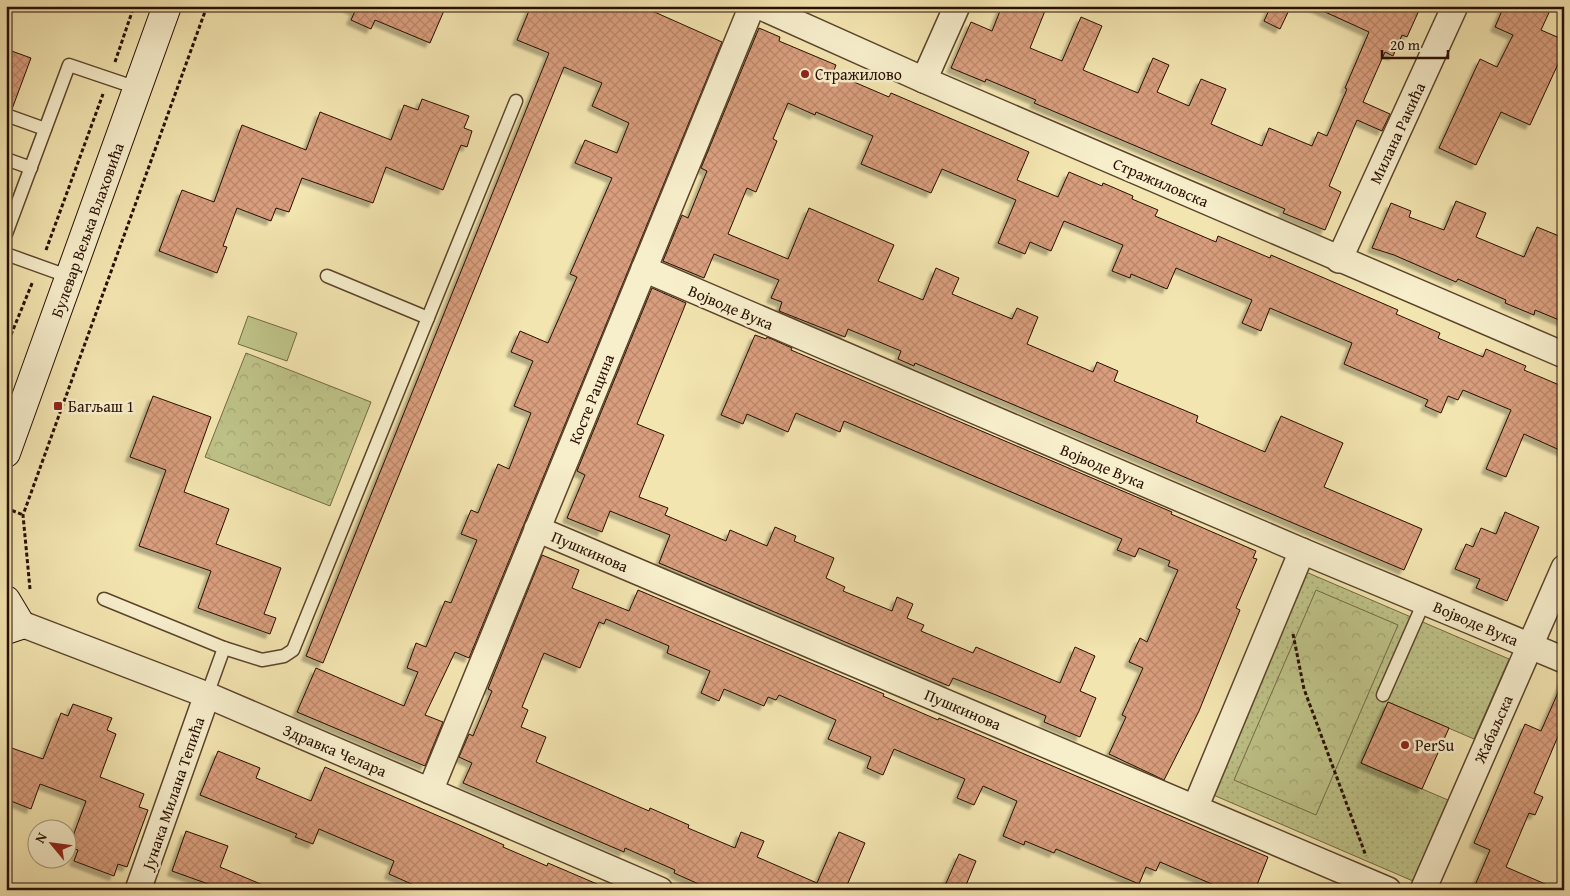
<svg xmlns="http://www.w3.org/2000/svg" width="1570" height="896" viewBox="0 0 1570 896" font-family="'Gentium Book Plus',serif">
<defs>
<pattern id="grass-dots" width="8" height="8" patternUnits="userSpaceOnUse" patternTransform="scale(1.25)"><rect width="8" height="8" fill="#bec388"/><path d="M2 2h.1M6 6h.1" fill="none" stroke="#a3a674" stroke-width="1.8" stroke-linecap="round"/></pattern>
<pattern id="park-crowns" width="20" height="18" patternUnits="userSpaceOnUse" patternTransform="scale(1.25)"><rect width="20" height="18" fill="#bec388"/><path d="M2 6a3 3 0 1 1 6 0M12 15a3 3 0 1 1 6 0" fill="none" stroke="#a3a674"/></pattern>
<pattern id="building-cross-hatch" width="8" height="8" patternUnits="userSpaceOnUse" patternTransform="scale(1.25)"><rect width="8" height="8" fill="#d99e7d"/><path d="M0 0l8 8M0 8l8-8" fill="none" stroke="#ba876a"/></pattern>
<filter id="shadow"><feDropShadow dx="-4.5" dy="4.5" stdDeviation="1" flood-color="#0004"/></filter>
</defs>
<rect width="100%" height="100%" fill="#f3e5b0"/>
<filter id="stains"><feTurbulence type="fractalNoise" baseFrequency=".004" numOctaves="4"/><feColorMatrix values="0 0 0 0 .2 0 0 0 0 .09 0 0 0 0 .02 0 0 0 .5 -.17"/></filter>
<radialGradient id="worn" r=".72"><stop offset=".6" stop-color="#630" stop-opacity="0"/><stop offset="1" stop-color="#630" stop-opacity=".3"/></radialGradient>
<!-- grass -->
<path fill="url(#grass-dots)" stroke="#736944" d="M 1306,572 L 1509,659 L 1474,739 L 1388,702 L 1361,763 L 1448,800 L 1413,881 L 1211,794 Z"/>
<!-- park -->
<g fill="url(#park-crowns)" stroke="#736944">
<path d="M 246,353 L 371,402 L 330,506 L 205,457 Z"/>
<path d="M 1316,590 L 1398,625 L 1316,815 L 1234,780 Z"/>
</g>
<!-- garden -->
<path fill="#bec388" stroke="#736944" d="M 248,316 L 297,333 L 287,361 L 238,344 Z"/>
<!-- building -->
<g fill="url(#building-cross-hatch)" stroke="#280f00" filter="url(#shadow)">
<path d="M 345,6 L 446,6 L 430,43 L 375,20 L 371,29 L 351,20 L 355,11 Z"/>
<path d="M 531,6 L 641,6 L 722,42 L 469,658 L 455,652 L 425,715 L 443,722 L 425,766 L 297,712 L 316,668 L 404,706 L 418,672 L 407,668 L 416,643 L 426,647 L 445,601 L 451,603 L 477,540 L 461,534 L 471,510 L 478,513 L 498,464 L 509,469 L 531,413 L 514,406 L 533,361 L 511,352 L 520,331 L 548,343 L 577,277 L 570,274 L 612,178 L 575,163 L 585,140 L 617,153 L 629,123 L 592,106 L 602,83 L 564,67 L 323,663 L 306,656 L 549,53 L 517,40 Z"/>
<path d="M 1002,6 L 1047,6 L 1030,48 L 1062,61 L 1081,17 L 1102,26 L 1083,70 L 1138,93 L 1153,58 L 1169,65 L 1157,92 L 1189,106 L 1201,79 L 1226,89 L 1211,124 L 1262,146 L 1269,128 L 1312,146 L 1318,132 L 1327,136 L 1347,89 L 1345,88 L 1369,32 L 1312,6 L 1421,6 L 1407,37 L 1402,35 L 1393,56 L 1385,52 L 1363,102 L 1390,114 L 1382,131 L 1357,120 L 1329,186 L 1341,192 L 1325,230 L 1283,213 L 1285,209 L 1034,103 L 1036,100 L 986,79 L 985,82 L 951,68 L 971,22 L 992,31 Z"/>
<path d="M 1271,6 L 1291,6 L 1280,29 L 1264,21 Z"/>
<path d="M 1504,6 L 1552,6 L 1541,30 L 1564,40 L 1564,51 L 1530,125 L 1501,112 L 1476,165 L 1439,148 L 1480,59 L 1497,67 L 1513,35 L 1495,27 Z"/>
<path d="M 759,28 L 780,37 L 779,41 L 836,65 L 833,73 L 889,97 L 891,93 L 1029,152 L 1017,180 L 1058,197 L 1069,172 L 1102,186 L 1103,183 L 1133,196 L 1132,199 L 1158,210 L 1155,216 L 1216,242 L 1218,236 L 1270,258 L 1271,255 L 1398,310 L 1396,314 L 1440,333 L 1438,338 L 1483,357 L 1486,349 L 1526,366 L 1524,370 L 1564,387 L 1564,452 L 1524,434 L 1506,477 L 1486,469 L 1511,410 L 1463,390 L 1458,400 L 1448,396 L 1441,413 L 1425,406 L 1428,400 L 1344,364 L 1352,343 L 1270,308 L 1261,331 L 1242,323 L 1252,300 L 1176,268 L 1167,289 L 1131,274 L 1130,278 L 1112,271 L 1123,245 L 1064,221 L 1051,251 L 1030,242 L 1025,254 L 998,243 L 1016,200 L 942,169 L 931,193 L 861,164 L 873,136 L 816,112 L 815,115 L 788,103 L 773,139 L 777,141 L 756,192 L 747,188 L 728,234 L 788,259 L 809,208 L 894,245 L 878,281 L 923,300 L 936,268 L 959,278 L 952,294 L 1012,319 L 1017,308 L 1038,317 L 1027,344 L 1093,372 L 1097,362 L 1118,371 L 1114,381 L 1198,416 L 1196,422 L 1265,452 L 1281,416 L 1343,443 L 1324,487 L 1422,529 L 1404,570 L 915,363 L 914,366 L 898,359 L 901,351 L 848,329 L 845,337 L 779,311 L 782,302 L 771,298 L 779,280 L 714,254 L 704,278 L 663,261 L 682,215 L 688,218 L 707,171 L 701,168 Z"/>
<path d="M 6,49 L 31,58 L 12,109 L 6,107 Z"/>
<path d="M 422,99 L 469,116 L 464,128 L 472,131 L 467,147 L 461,145 L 443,190 L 386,167 L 373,203 L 302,178 L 289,212 L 276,208 L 271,221 L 237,208 L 223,246 L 227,247 L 217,273 L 159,251 L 182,190 L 214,202 L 242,125 L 306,150 L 320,112 L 391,140 L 404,105 L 418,110 Z"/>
<path d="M 1456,201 L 1486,213 L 1476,237 L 1524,257 L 1537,227 L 1564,238 L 1564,322 L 1535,310 L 1534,315 L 1505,303 L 1506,300 L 1458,279 L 1456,282 L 1394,255 L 1372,248 L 1391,203 L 1411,211 L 1409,217 L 1444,230 Z"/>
<path d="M 652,288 L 686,303 L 637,424 L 664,435 L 639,497 L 668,508 L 665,515 L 726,541 L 730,530 L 767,546 L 775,527 L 796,536 L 794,541 L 834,558 L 826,578 L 845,587 L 843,591 L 892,611 L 897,597 L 913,604 L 907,618 L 924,625 L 921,631 L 973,653 L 976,647 L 1060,683 L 1075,647 L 1095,656 L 1080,691 L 1096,698 L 1080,737 L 1044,722 L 1046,716 L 996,695 L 953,678 L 949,686 L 659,563 L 670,535 L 610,511 L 602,532 L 567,518 L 585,475 L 577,471 Z"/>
<path d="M 755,335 L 766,339 L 767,337 L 792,348 L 791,350 L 1172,512 L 1171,514 L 1256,551 L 1253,558 L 1257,559 L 1236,608 L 1240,610 L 1199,711 L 1164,780 L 1109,754 L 1126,717 L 1122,715 L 1143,668 L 1129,662 L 1140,638 L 1147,642 L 1178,570 L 1168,566 L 1170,561 L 1139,548 L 1135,557 L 1117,550 L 1122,539 L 844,421 L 840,432 L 796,413 L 788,432 L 747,414 L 743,424 L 721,415 Z"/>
<path d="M 153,396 L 211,417 L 184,492 L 229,509 L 216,544 L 281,568 L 264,614 L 276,618 L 270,634 L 198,608 L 211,571 L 139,546 L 166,470 L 130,457 Z"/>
<path d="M 1505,512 L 1539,527 L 1507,601 L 1476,588 L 1480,579 L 1455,569 L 1466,544 L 1473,547 L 1481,528 L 1496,534 Z"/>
<path d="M 542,555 L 579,570 L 572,588 L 629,611 L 638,590 L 884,694 L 883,696 L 938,720 L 939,718 L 1268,857 L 1255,890 L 1226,890 L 1160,862 L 1156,871 L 1146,867 L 1139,884 L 1056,849 L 1054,853 L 1025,841 L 1024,845 L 1003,836 L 1017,801 L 983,786 L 974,805 L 957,798 L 965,779 L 894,749 L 883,775 L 867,768 L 871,757 L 828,739 L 836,720 L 779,695 L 776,700 L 768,697 L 764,706 L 724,689 L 719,701 L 701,693 L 710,671 L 667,653 L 669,646 L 606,619 L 604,624 L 599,622 L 580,668 L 544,653 L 522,707 L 528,710 L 521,727 L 546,737 L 536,762 L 649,811 L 650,808 L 689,825 L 688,828 L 735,848 L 741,832 L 764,841 L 757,857 L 817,883 L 839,832 L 865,843 L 845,890 L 712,890 L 674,873 L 675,870 L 625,848 L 624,852 L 463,783 L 472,763 L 459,757 L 469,734 L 473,736 L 492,691 L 488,689 L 496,669 Z"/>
<path d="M 1564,679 L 1564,722 L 1534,793 L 1543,797 L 1535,815 L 1529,813 L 1506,867 L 1559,890 L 1473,890 L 1490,850 L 1474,843 L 1525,724 L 1541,731 Z"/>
<path d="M 1388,702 L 1449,728 L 1422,789 L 1361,763 Z"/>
<path d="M 73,704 L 112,718 L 107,730 L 116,734 L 100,777 L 144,794 L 139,807 L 148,810 L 127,867 L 118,864 L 114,876 L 74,861 L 78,850 L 69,847 L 86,801 L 40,784 L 31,809 L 6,799 L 6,746 L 43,759 L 61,713 L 68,716 Z"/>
<path d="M 218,751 L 260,768 L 256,778 L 311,801 L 325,767 L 457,824 L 504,845 L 503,847 L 547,866 L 548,863 L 611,890 L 425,890 L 389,874 L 394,861 L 319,829 L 313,844 L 295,837 L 297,834 L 200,795 Z"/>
<path d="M 186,831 L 228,846 L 220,867 L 275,890 L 225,890 L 172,871 Z"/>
<path d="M 959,854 L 976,861 L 964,890 L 943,890 Z"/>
</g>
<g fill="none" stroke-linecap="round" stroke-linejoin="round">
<defs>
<g id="service">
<path d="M 6,115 L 45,129"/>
<path d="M 6,159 L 31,168"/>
<path d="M 6,234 L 69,65 L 137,88"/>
<path d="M 6,254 L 70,277"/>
<path d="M 327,276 L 428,318"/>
<path d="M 104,599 L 224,648 L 262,660 L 284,656 L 293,650 L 516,101"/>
<path d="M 207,695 L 224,648"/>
<path d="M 1383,695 L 1424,602"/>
</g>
<g id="minor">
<path d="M 759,6 L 924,80 L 1564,355"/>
<path d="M 924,80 L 957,6"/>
<path d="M 1339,260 L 1455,6"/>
<path d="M 644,269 L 1302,551 L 1564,660"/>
<path d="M 537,529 L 1388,890"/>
<path d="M 6,618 L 207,695 L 660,890"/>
<path d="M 430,791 L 752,6"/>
<path d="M 1195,808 L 1302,551"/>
<path d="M 138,890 L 207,695"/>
<path d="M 1423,890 L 1564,568"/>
</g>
<g id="secondary">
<path d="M 6,453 L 167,6"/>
<path d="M 6,600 L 21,625 L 6,630"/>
</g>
</defs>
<!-- service casing -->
<use href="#service" stroke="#5b442c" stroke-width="15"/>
<!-- minor casing -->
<use href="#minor" stroke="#5b442c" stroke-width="28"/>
<!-- secondary casing -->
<use href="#secondary" stroke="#280f00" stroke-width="30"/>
<!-- path -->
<g stroke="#280f00" stroke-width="3" stroke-dasharray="4 2.5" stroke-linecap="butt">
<path d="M 115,62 L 134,6"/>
<path d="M 46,250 L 103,94"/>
<path d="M 6,347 L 33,281"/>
<path d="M 6,508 L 23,515"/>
<path d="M 30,589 L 23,515 L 207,6"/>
<path d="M 1293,634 L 1304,689 L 1366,856"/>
</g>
<!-- service -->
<use href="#service" stroke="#f7eecc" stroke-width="12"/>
<!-- minor -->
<use href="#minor" stroke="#f7eecc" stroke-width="25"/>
<!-- secondary -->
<use href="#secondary" stroke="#f7eecc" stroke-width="28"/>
</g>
<!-- markers -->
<g fill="#8f2418" stroke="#f7eecc" stroke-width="2">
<circle cx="805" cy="74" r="5"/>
<rect x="53" y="401" width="10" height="10" rx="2.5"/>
<circle cx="1405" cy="745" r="5"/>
</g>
<g text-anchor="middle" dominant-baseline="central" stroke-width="5" stroke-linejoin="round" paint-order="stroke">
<!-- poi labels -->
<g font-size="16" fill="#280f00" stroke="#f7eecc" text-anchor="start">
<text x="815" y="74">Стражилово</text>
<text x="68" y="406">Багљаш 1</text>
<text x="1415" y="745">PerSu</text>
</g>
<!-- street labels -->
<g font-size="16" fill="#280f00" stroke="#f7eecc">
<text transform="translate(1397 133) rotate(-65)">Милана Ракића</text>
<text transform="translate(1161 182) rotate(23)">Стражиловска</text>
<text transform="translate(87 230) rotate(-70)">Булевар Вељка Влаховића</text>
<text transform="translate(731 307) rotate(23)">Војводе Вука</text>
<text transform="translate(591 399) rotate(-68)">Косте Рацина</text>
<text transform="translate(1103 466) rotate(23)">Војводе Вука</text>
<text transform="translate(590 551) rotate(23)">Пушкинова</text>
<text transform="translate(1476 623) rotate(23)">Војводе Вука</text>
<text transform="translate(963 709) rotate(23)">Пушкинова</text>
<text transform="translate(1493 729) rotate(-66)">Жабаљска</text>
<text transform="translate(335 750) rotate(23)">Здравка Челара</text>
<text transform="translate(173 793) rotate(-71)">Јунака Милана Тепића</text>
</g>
</g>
<!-- margin -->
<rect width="1570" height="896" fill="none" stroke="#f3e5b0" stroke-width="25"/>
<rect x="8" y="8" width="1555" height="881" fill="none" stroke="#280f00" stroke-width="2.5"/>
<rect x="12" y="12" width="1545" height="871" fill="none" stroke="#280f00"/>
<!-- north arrow -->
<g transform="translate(52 844) rotate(299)"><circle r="24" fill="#f7eecc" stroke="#a4957a"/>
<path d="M0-4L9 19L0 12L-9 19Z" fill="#8f2418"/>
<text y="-8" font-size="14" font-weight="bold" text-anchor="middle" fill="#280f00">N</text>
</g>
<!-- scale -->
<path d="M1382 50v8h66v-8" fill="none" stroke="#280f00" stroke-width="2.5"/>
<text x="1390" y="50" font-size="15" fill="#280f00" stroke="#f7eecc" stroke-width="4" paint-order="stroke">20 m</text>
<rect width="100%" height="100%" filter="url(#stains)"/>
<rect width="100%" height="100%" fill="url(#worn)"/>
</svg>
